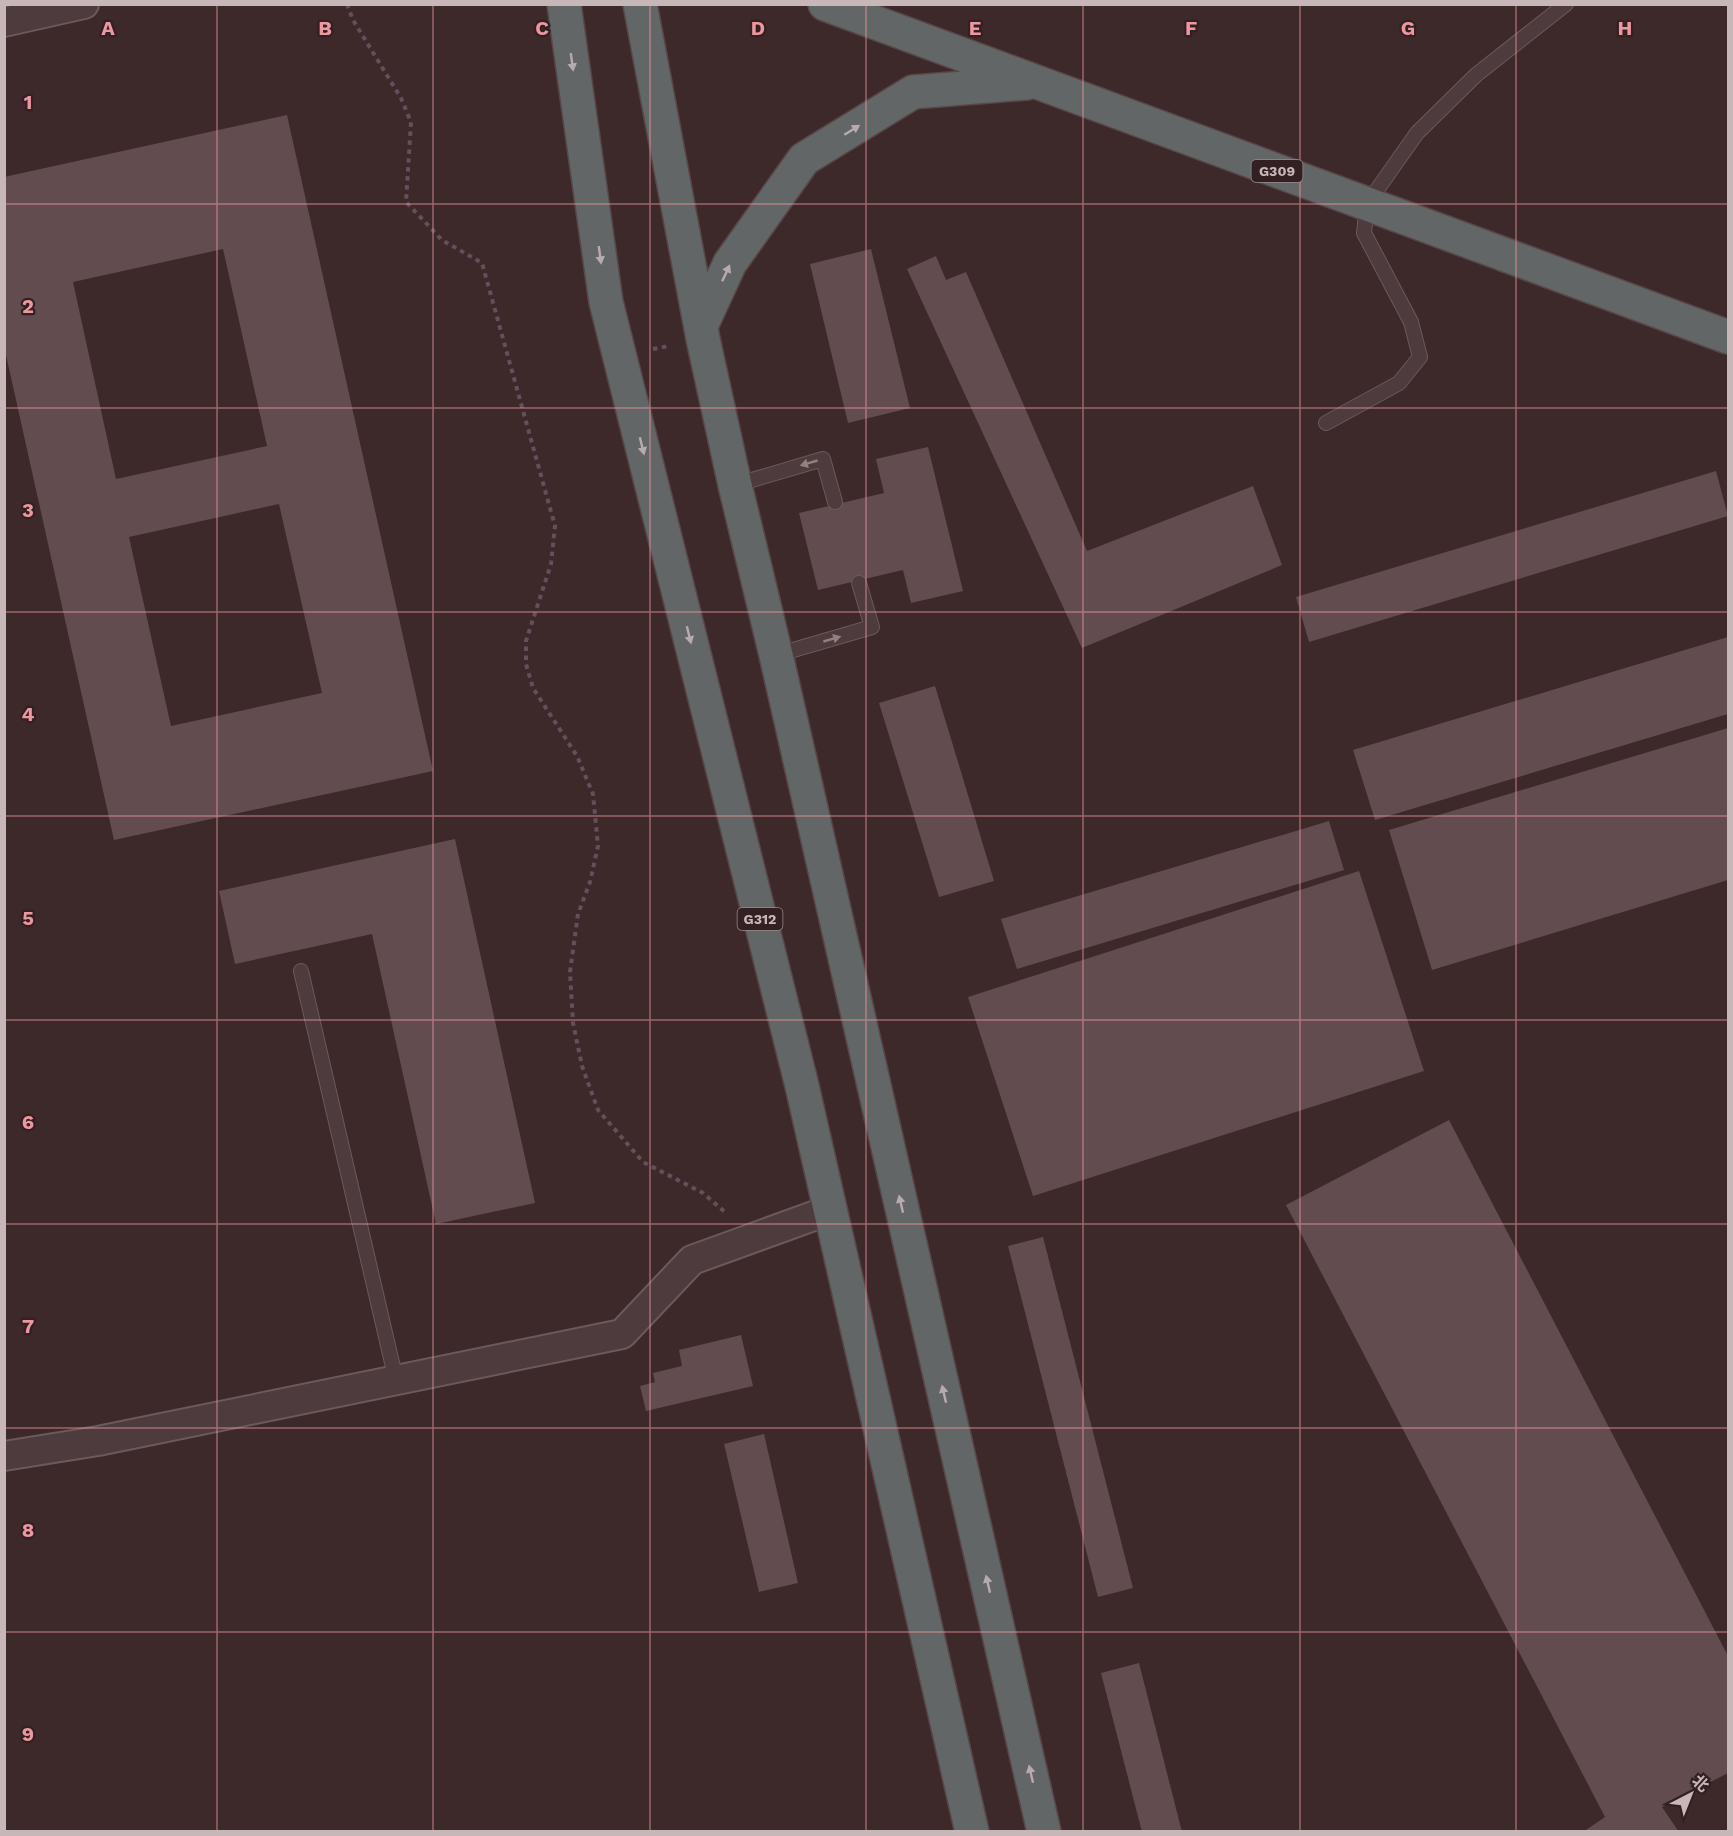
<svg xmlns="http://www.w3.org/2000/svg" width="1733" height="1836" viewBox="0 0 1733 1836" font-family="'Work Sans','Noto Sans SC',sans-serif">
<rect width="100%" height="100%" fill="#3d282a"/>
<!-- building -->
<g fill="#634c4f" fill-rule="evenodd">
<path d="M 287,115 L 433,771 L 114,840 L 4,346 L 4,177 ZM 223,249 L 267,446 L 116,479 L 73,282 ZM 279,504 L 322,693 L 171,726 L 129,537 Z"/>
<path d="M 871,249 L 910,408 L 848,423 L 810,264 Z"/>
<path d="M 936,256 L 946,280 L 966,272 L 1087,551 L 1253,486 L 1282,565 L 1082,648 L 907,269 Z"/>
<path d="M 928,447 L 963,591 L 911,603 L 903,570 L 818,590 L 799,513 L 884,493 L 876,459 Z"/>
<path d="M 1716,471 L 1728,516 L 1309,642 L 1296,597 Z"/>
<path d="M 1728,637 L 1728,714 L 1375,820 L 1353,750 Z"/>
<path d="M 935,686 L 994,881 L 939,897 L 879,703 Z"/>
<path d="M 1728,728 L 1728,880 L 1432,970 L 1389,830 Z"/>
<path d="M 1329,821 L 1344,870 L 1017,969 L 1001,919 Z"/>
<path d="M 455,839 L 535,1203 L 436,1224 L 372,934 L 235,964 L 219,891 Z"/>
<path d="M 1359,871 L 1424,1071 L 1033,1196 L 968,997 Z"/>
<path d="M 1449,1120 L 1728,1656 L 1728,1773 L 1662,1807 L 1679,1832 L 1583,1832 L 1605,1817 L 1286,1205 Z"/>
<path d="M 1043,1237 L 1133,1588 L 1098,1597 L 1008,1246 Z"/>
<path d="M 741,1335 L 753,1386 L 646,1411 L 640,1386 L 655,1382 L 653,1373 L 682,1366 L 679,1350 Z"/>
<path d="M 764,1434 L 798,1583 L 759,1592 L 724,1444 Z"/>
<path d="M 1139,1663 L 1182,1832 L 1142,1832 L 1101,1673 Z"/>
</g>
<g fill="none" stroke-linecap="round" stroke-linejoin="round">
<defs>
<g id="service">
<path d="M 1326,423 L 1399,383 L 1420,357 L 1411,322 L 1364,233 L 1367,204 L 1417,133 L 1476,75 L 1566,4"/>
<path d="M 735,485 L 823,459 L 835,502"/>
<path d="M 776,655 L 872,627 L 859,583"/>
<path d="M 301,971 L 396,1380"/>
</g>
<g id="minor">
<path d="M 4,22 L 84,4"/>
<path d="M 4,1456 L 98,1441 L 622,1334 L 692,1260 L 830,1210"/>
</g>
<g id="trunk">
<path d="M 564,4 L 606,302 L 802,1086 L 972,1832"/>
<path d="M 640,4 L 703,339 L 735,485 L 776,655 L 1044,1832"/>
<path d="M 825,4 L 1728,337"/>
<path d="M 701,326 L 730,263 L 804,159 L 913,92 L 1027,83"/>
</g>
</defs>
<!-- service casing -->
<use href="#service" stroke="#6b595b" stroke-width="16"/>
<!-- minor casing -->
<use href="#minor" stroke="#6b595b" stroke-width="32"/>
<!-- trunk casing -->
<use href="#trunk" stroke="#584648" stroke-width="36"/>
<!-- path -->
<g stroke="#64505c" stroke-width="4" stroke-dasharray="4.5 4.5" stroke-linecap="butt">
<path d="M 347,4 L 353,20 L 401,98 L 411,122 L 406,202 L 442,240 L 482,263 L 555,526 L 551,564 L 526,641 L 526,664 L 533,688 L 577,756 L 593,794 L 598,846 L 590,882 L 578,914 L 570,972 L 573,1023 L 582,1066 L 598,1110 L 643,1162 L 703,1193 L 726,1213"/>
<path d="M 653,349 L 669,346"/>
</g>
<!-- service -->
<use href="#service" stroke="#4d3b3d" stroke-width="14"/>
<!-- minor -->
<use href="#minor" stroke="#4d3b3d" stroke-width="28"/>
<!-- trunk -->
<use href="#trunk" stroke="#636666" stroke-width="33"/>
</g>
<!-- one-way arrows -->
<defs><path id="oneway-solid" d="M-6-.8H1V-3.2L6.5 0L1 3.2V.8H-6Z" transform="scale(1.5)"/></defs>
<g fill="#b9abad">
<use href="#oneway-solid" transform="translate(572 62) rotate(82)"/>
<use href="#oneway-solid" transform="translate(852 130) rotate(-32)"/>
<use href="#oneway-solid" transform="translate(600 255) rotate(82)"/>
<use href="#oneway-solid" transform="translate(726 273) rotate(-65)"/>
<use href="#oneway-solid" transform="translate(642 446) rotate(76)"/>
<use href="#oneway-solid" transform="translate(689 635) rotate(76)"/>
<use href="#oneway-solid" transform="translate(901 1204) rotate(-103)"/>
<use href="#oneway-solid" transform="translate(944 1394) rotate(-103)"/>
<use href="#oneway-solid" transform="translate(988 1584) rotate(-103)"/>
<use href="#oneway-solid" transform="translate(1031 1774) rotate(-103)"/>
</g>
<g fill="#917f81">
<use href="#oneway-solid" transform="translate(809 463) rotate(164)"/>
<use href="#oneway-solid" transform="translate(832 639) rotate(-16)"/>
</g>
<!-- grid -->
<path fill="none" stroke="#ed97a0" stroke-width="1.5" stroke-opacity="0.55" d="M 217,4 L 217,1832M 433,4 L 433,1832M 650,4 L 650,1832M 866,4 L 866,1832M 1083,4 L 1083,1832M 1300,4 L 1300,1832M 1516,4 L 1516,1832M 4,204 L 1728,204M 4,408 L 1728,408M 4,612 L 1728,612M 4,816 L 1728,816M 4,1020 L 1728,1020M 4,1224 L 1728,1224M 4,1428 L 1728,1428M 4,1632 L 1728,1632"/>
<g text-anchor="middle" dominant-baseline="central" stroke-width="4.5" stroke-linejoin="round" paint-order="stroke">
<!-- shield labels -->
<g fill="#322022" stroke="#9b8a8c" stroke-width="1.5">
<rect x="1251.5" y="160" width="51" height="22" rx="4.5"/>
<rect x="737.5" y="908" width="45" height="22" rx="4.5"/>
</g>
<g font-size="14" font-weight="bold" fill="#c8b7b9">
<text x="1277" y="171">G309</text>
<text x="760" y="919">G312</text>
</g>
</g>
<g font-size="20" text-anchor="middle" font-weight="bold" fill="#ed97a0" stroke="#322022" stroke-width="4.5" stroke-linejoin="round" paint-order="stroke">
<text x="108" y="35">A</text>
<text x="325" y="35">B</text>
<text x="542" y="35">C</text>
<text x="758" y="35">D</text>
<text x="975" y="35">E</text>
<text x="1191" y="35">F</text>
<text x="1408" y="35">G</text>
<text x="1625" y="35">H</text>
<text x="28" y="109">1</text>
<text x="28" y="313">2</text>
<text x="28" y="517">3</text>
<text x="28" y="721">4</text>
<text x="28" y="925">5</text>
<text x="28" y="1129">6</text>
<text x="28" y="1333">7</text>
<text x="28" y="1537">8</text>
<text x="28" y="1741">9</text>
</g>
<!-- border -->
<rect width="1733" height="1836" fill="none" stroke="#c8b7b9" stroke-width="12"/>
<!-- north arrow -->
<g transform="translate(1691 1794) rotate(42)" stroke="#322022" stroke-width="4.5" paint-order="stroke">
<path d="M0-4.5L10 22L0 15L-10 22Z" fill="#c8b7b9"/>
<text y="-9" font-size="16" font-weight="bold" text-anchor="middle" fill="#c8b7b9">北</text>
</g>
</svg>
